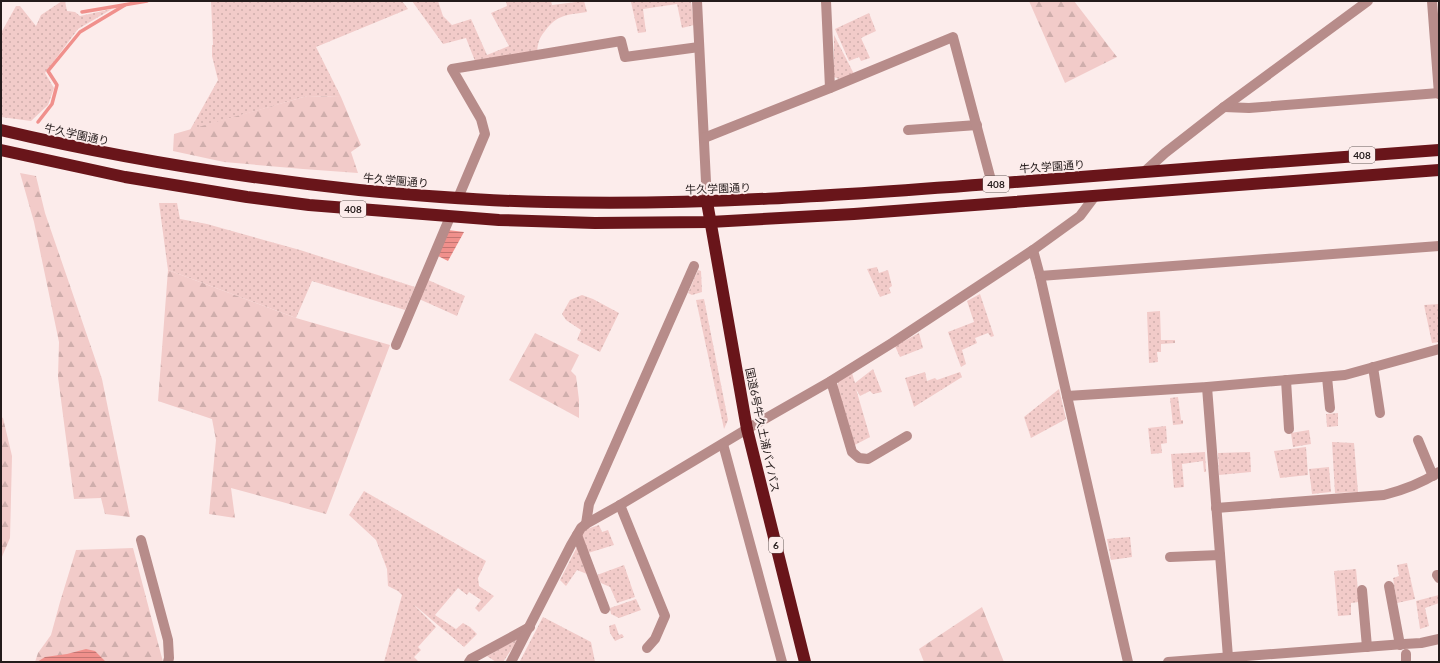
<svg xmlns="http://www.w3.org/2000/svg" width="1440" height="663" viewBox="0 0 1440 663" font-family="Lato,'Noto Sans JP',sans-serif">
<defs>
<pattern id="grass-dots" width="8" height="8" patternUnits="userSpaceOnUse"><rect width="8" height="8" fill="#f2cbc9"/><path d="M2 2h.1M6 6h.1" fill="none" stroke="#cfaeac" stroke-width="1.8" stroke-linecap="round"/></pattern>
<pattern id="forest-firs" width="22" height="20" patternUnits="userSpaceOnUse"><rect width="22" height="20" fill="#f2cbc9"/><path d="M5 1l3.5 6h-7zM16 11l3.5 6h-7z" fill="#cfaeac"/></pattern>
<pattern id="water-rules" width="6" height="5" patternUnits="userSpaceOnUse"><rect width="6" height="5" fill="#f0908c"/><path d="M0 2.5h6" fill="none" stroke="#c27572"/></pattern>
</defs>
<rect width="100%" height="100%" fill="#fceceb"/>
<!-- grass -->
<g fill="url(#grass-dots)">
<path d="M 62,1 L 65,1 L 67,11 L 75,12 L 80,16 L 112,9 L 78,29 L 45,73 L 54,88 L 48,105 L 31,121 L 1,117 L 1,33 L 16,6 L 20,6 L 36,26 L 41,15 Z"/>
<path d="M 211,1 L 402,1 L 408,9 L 316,47 L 341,97 L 307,96 L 190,130 L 218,80 L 212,56 L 212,45 L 213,45 Z"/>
<path d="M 412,1 L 438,1 L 443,16 L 452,25 L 471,19 L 487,55 L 509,46 L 491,13 L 507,6 L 506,1 L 551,1 L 552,5 L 584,1 L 587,12 C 568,15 557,14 545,31 C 539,38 538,43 537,52 L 475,61 L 466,38 L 443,44 Z"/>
<path d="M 633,1 L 691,1 L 694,25 L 682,28 L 677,4 L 643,9 L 646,32 L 638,33 L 631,2 Z"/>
<path d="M 869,13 L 876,31 L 861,38 L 870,58 L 861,61 L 859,57 L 849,61 L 835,29 Z"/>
<path d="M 834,35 L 854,74 L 839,79 L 834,77 Z"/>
<path d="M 159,203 L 177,203 L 180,219 L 207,224 L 300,250 L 415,287 L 405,310 L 312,281 L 296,318 L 168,270 Z"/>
<path d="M 877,267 L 879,273 L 888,270 L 892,286 L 889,288 L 891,293 L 880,297 L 867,269 Z"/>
<path d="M 698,270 L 701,271 L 702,292 L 692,295 L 688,293 Z"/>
<path d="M 428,280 L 465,296 L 457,316 L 419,299 Z"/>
<path d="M 980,294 L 994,336 L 991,337 L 988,333 L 975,338 L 977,343 L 962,350 L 966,364 L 961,367 L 948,332 L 974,322 L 967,301 Z"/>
<path d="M 582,295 L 593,299 L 619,313 L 600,352 L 577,340 L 581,330 L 566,320 L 562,314 L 570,300 Z"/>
<path d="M 704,299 L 728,420 L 724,429 L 696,300 Z"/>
<path d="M 1439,304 L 1439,342 L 1432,343 L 1424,305 Z"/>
<path d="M 1160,311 L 1161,340 L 1175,340 L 1175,343 L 1161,344 L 1161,352 L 1157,352 L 1158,362 L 1149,363 L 1147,312 Z"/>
<path d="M 919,333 L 923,348 L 900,357 L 895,346 Z"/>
<path d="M 873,369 L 882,392 L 873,394 L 870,391 L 860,396 L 856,389 L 870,437 L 853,446 L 837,391 L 838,381 L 852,373 L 855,383 Z"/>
<path d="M 925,372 L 927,381 L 935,378 L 937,380 L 960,372 L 962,377 L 914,407 L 905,378 Z"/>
<path d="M 1059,389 L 1066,419 L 1031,438 L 1024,417 Z"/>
<path d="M 1178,397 L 1181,420 L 1183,420 L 1183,424 L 1173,425 L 1170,398 Z"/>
<path d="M 1338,413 L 1338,426 L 1327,427 L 1326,414 Z"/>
<path d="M 1166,426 L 1167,443 L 1161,444 L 1162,453 L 1151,454 L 1148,428 Z"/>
<path d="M 1309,430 L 1311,444 L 1293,447 L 1291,433 Z"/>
<path d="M 1332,442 L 1354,443 L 1358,492 L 1335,493 Z"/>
<path d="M 1306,447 L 1308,475 L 1280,478 L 1274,451 Z"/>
<path d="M 1205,452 L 1206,472 L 1204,472 L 1203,461 L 1182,464 L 1184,487 L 1174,488 L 1171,454 Z"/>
<path d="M 1250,452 L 1251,472 L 1219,475 L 1218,453 Z"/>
<path d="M 1329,467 L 1331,492 L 1312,494 L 1309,469 Z"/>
<path d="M 364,491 L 486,561 L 478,578 L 479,586 L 494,596 L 479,612 L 475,608 L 481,600 L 469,592 L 467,595 L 458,588 L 435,615 L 456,629 L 463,623 L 470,627 L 477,634 L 464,647 L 413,604 L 436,627 L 418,647 L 421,650 L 414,657 L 419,662 L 384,662 L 402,595 L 398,591 L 388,586 L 387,569 L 376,540 L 349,515 Z"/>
<path d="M 599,525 L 602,532 L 608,530 L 614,545 L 588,553 L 580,536 L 587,529 Z"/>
<path d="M 1130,537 L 1132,557 L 1111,560 L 1107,539 Z"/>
<path d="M 577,547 L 587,574 L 577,570 L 566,586 L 560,580 Z"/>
<path d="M 1407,563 L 1415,599 L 1397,603 L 1393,578 L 1399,576 L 1397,565 Z"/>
<path d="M 624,565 L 635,597 L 617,603 L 610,587 L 601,583 L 597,575 Z"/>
<path d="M 1356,569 L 1359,602 L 1351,603 L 1351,615 L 1338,616 L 1334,571 Z"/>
<path d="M 1439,595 L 1439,603 L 1425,608 L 1429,626 L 1420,629 L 1416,601 Z"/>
<path d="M 636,599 L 641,610 L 619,618 L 611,614 L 610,608 Z"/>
<path d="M 543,617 L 591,642 L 595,662 L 520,661 Z"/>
<path d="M 615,624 L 619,635 L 622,634 L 624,637 L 615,641 L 610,633 L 609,626 Z"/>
<path d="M 519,638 L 503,662 L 496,662 L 487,656 Z"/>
</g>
<!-- forest -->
<g fill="url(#forest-firs)">
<path d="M 1029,1 L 1074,1 L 1117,57 L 1065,83 Z"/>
<path d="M 307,96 L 341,97 L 361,145 L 351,152 L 358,173 L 303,169 L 224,162 L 173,151 L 174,134 Z"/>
<path d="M 20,173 L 36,176 L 45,213 L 102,379 L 130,517 L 105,514 L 101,498 L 74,499 L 58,377 L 59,342 L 34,222 Z"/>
<path d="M 168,270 L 296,318 L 390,345 L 326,514 L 231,488 L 235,518 L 209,514 L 216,440 L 212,419 L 158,401 Z"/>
<path d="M 535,333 L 579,355 L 571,371 L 576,376 L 579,400 L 579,418 L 509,380 Z"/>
<path d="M 1,417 L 3,418 L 12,456 L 10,538 L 1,559 Z"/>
<path d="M 133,548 L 163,662 L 35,662 L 38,653 L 51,635 L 60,602 L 76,550 Z"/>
<path d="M 982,607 L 1004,662 L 924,662 L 919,649 Z"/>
</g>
<!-- water -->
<g fill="url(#water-rules)">
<path d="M 448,230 L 464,232 L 448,261 L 438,256 Z"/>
<path d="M 86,649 L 95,651 L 106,662 L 37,662 L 45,657 L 67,654 Z"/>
</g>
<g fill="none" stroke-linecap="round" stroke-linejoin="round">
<!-- stream -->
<g stroke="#f0908c" stroke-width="3.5">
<path d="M 82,12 L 147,1"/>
<path d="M 38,122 L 52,104 L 57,85 L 48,71 L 80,32 L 125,5"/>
</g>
<!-- minor -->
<g stroke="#b78c8a" stroke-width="10">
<path d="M 697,1 L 707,202"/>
<path d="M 826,1 L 830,88"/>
<path d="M 1432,1 L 1439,94"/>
<path d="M 1224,107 L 1249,108 L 1439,93"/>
<path d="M 908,130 L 977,125"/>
<path d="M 704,138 L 830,88 L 953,37 L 992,184"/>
<path d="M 1143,173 L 1165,153 L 1224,107 L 1368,1"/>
<path d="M 458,198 L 485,134 L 481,119 L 452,69 L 621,41 L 625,57 L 699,47"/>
<path d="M 1033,250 L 1040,276 L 1067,396 L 1128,662"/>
<path d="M 1040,276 L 1439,246"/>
<path d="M 396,345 L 450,217"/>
<path d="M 1373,367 L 1380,413"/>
<path d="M 1327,377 L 1330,408"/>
<path d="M 1286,380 L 1289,429"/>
<path d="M 831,381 L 852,452 L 859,458 L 868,459 L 907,436"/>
<path d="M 1207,387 L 1228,657"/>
<path d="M 1067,396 L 1207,387 L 1345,375 L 1439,349"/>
<path d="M 1418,440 L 1433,476"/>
<path d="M 723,444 L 782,662"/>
<path d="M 620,505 L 665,616 L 655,639 L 647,648"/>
<path d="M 1216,508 L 1384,495 C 1404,490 1422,483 1439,472"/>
<path d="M 586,524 L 589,504 L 694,266"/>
<path d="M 577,535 L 605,609"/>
<path d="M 141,540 L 168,640 L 169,658 L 168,662"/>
<path d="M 1170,557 L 1220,555"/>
<path d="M 1437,575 L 1439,578"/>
<path d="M 1389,586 L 1400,645"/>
<path d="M 1362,590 L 1367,647"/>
<path d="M 1406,654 L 1406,662"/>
<path d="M 469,662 L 471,659 L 530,627"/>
<path d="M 511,662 L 571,545 L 581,528 L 586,524 L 620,505 L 747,429 L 831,381 L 892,343 L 1033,250 L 1080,216 L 1095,196"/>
<path d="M 1168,662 L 1404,644 L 1421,643 L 1439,639"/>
</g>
<!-- highway -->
<g stroke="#69151a" stroke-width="12">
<path d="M 1,130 C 119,158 238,177 359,190 C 422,196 484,201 547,202 C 695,206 843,195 990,184 C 1140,173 1289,160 1439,150"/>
<path d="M 1,150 L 125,177 L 247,197 L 309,205 L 499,220 L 595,223 L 710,222 L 854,214 L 1439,170"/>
<path d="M 707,202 L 747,429 L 805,662"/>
</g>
</g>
<g text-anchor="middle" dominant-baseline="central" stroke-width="4" stroke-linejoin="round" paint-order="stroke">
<!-- shield labels -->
<g fill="#fceceb" stroke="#655a59" stroke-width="1">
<rect x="1349" y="147" width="26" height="16" rx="3"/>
<rect x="983" y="176" width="26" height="16" rx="3"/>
<rect x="340" y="201" width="26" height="16" rx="3"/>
<rect x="769" y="537" width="14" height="16" rx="3"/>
</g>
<g font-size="10" font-weight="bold" fill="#241b1b">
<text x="1362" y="155">408</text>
<text x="996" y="184">408</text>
<text x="353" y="209">408</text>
<text x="776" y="545">6</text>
</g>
<!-- street labels -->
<g font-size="11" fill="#241b1b" stroke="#fceceb">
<text transform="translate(77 134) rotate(12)">牛久学園通り</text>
<text transform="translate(1052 166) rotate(-4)">牛久学園通り</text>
<text transform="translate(396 180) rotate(5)">牛久学園通り</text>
<text transform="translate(718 188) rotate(-2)">牛久学園通り</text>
<text transform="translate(763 430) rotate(78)">国道6号牛久土浦バイパス</text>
</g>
</g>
<!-- border -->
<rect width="1440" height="663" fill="none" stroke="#241b1b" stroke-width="4"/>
</svg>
